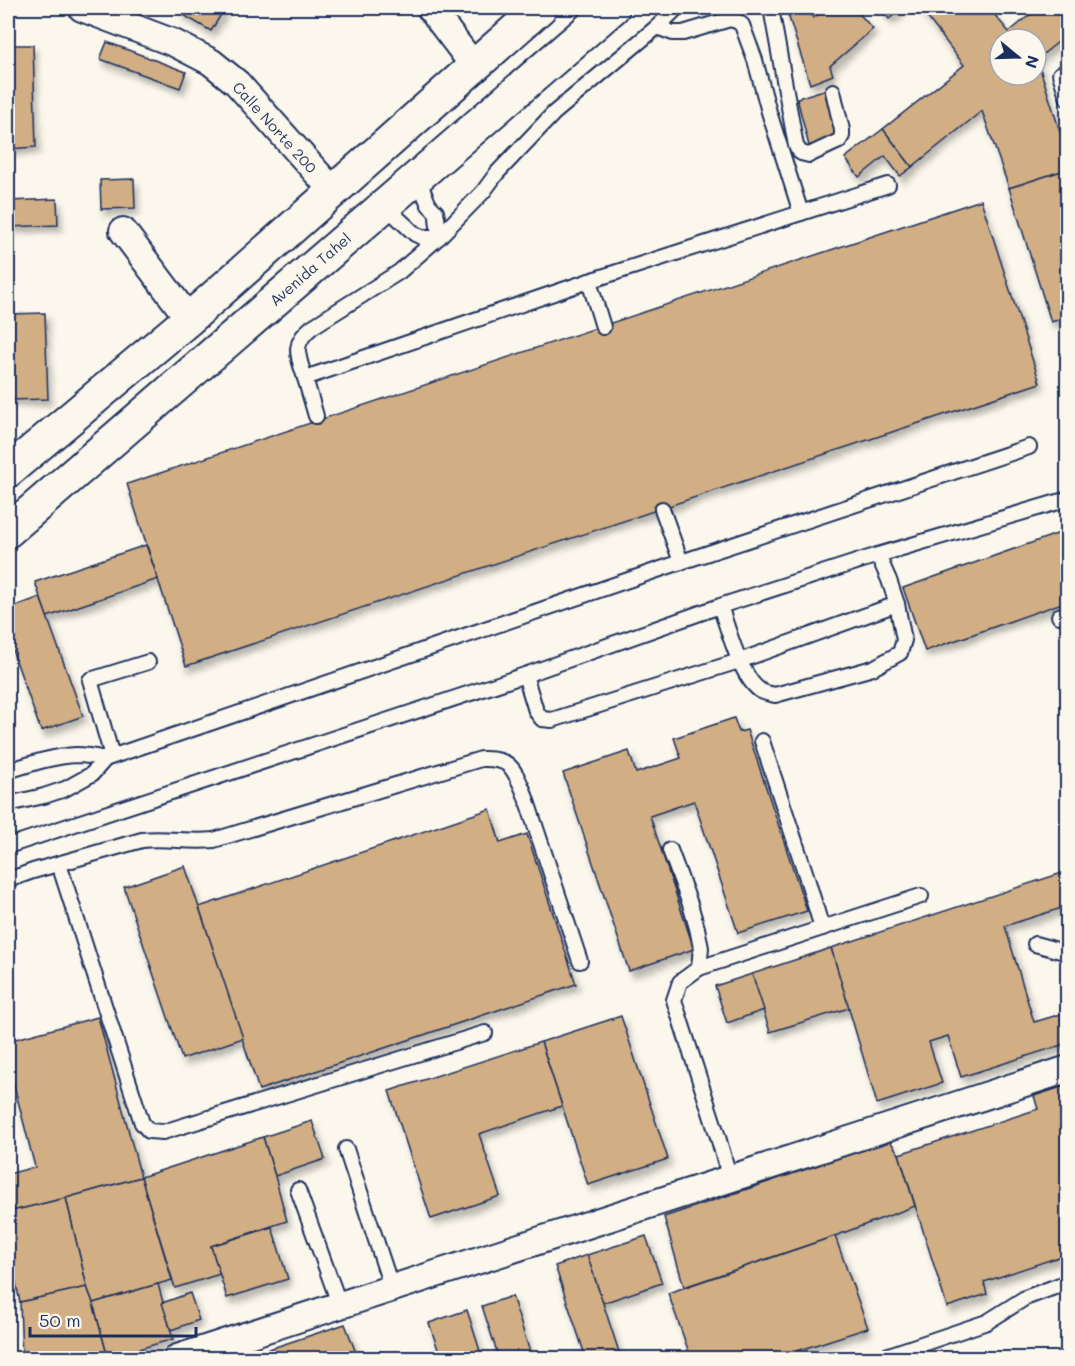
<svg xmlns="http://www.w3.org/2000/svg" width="1075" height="1366" viewBox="0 0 1075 1366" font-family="Mali,sans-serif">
<defs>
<filter id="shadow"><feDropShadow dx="3.5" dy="6" stdDeviation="3" flood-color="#0004"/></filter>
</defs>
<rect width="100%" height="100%" fill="#fbf7ec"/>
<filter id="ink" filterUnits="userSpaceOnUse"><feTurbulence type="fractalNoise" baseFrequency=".0167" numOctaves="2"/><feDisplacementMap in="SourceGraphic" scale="12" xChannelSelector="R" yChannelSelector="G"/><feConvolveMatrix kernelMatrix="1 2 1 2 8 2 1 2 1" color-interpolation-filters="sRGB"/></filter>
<g filter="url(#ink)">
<!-- building -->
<g fill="#d1ae83" stroke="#1b2f5e" stroke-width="1.5" fill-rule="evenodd" filter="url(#shadow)">
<path d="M 183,8 L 225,8 L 211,31 L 180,13 Z"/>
<path d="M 786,8 L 810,8 L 813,18 L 827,8 L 854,8 L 873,29 L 830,66 L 833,75 L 810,84 Z"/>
<path d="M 880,8 L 903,8 L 889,19 Z"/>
<path d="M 920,8 L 989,8 L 1009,32 L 1038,8 L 1068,8 L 1068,34 L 1037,59 L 1068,157 L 1068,169 L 1009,188 L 982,111 L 912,167 L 883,129 L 964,65 ZM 1000,39 L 1036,39 L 1036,75 L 1000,75 Z"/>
<path d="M 107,42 L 186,72 L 180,88 L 100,59 Z"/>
<path d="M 8,45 L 33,45 L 36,147 L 8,149 Z"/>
<path d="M 824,90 L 837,138 L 809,146 L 797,98 Z"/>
<path d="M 883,129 L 912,167 L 900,176 L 885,156 L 859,177 L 845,158 Z"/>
<path d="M 1068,169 L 1068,317 L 1051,322 L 1009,188 Z"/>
<path d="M 134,179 L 135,208 L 101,209 L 100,180 Z"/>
<path d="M 57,199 L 58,225 L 8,227 L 8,201 Z"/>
<path d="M 981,200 L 1040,383 L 186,666 L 127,484 Z"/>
<path d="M 45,313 L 48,399 L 9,400 L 8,314 Z"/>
<path d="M 1068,530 L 1068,601 L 925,651 L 903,588 Z"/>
<path d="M 146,545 L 158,579 L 47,617 L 35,582 Z"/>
<path d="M 40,597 L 83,716 L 41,731 L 8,638 L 8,609 Z"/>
<path d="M 734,718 L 739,732 L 747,730 L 807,911 L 738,933 L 694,801 L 650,816 L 694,949 L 629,971 L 563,773 L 629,751 L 636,773 L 681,758 L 674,738 Z"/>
<path d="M 490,809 L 500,843 L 527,834 L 576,984 L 259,1090 L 199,907 Z"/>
<path d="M 185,866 L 243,1038 L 182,1059 L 124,887 Z"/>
<path d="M 1068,871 L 1068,906 L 1005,926 L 1034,1022 L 1068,1012 L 1068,1043 L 961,1077 L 948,1036 L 929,1042 L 942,1083 L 877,1104 L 831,948 Z"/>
<path d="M 831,948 L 849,1008 L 770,1032 L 752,974 Z"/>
<path d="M 752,974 L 764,1010 L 727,1023 L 715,986 Z"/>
<path d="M 621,1016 L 668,1159 L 588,1185 L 541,1042 Z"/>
<path d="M 98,1017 L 141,1177 L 66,1198 L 8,1212 L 8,1174 L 35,1167 L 8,1062 L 8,1041 Z"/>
<path d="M 541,1042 L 562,1106 L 479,1134 L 500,1196 L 431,1219 L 389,1091 Z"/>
<path d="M 1068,1085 L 1068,1254 L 984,1282 L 987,1294 L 947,1307 L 899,1154 L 1038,1109 L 1034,1096 Z"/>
<path d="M 312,1121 L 325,1159 L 275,1176 L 263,1137 Z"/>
<path d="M 263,1137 L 275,1176 L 287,1221 L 211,1246 L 220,1274 L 175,1288 L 141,1177 Z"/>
<path d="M 890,1141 L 899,1154 L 915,1206 L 835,1236 L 684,1287 L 664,1217 Z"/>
<path d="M 141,1177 L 172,1280 L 93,1303 L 87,1287 L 66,1198 Z"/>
<path d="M 66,1198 L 87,1287 L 20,1302 L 8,1247 L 8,1212 Z"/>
<path d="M 272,1227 L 288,1279 L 227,1298 L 211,1246 Z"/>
<path d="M 646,1236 L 662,1283 L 603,1303 L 587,1255 Z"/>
<path d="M 835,1236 L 868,1328 L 775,1358 L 691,1358 L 668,1293 Z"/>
<path d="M 587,1255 L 603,1303 L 621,1358 L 586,1358 L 555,1266 Z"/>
<path d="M 158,1284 L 173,1339 L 108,1358 L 93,1303 Z"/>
<path d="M 87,1287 L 93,1303 L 108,1358 L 22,1358 L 20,1302 Z"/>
<path d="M 190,1293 L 199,1320 L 171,1330 L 162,1303 Z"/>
<path d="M 512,1296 L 532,1358 L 441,1358 L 429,1323 L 467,1310 L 482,1357 L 497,1352 L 482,1306 Z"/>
<path d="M 345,1324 L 358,1358 L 242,1358 Z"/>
</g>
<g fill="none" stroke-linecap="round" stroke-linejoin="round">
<defs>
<g id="service">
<path d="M 677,8 L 657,27 L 554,113 L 497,173 L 483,192 L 439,237 L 399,272 L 312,327 C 291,344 298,356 305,378 L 589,281 L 888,185"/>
<path d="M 771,8 L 796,146 L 801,153 L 809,155 L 839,141 L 842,136 L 842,130 L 833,91"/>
<path d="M 657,27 L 673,33 L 683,33 L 730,19 L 737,21 L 742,25 L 755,60 L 769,112 L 801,213"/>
<path d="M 1060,74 L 1068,99"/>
<path d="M 417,177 L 429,205 L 436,212 L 437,217 L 439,237"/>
<path d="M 384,205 L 415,234 L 422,237 L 439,237"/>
<path d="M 589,281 L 603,327"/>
<path d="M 305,378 L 316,416"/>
<path d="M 662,509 L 681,562"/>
<path d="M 878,555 L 1068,499"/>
<path d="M 1059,616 L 1068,613"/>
<path d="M 525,675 L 536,711 L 542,719 L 552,720 L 739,661 L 897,604"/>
<path d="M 762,741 L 806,875 L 822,928"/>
<path d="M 112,756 L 90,680 L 148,662"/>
<path d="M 8,771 C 30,764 53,756 77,755 C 86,755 96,757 105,759 L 681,562 L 1029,447"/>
<path d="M 8,804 L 44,796 L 65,789 L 92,774 L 105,759"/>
<path d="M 8,846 L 525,675 L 720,606 L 878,555 L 889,580 L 897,604 L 904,640 L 900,653 L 873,668 L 775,695 C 771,694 765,693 761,691 C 741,679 728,628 720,606"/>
<path d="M 670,850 L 690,904 L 697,928 L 701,948 L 699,968 L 680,982 L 674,1000 L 718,1137 L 730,1179"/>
<path d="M 59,864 L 142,1123 L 149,1131 L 163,1132 L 485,1033"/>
<path d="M 8,880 L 33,871 L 142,840 C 166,837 190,843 214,840 L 481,759 C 510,758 513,767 524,792 L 580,961"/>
<path d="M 1035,944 L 1068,953"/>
<path d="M 699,968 L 921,896"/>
<path d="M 346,1149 L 392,1289"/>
<path d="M 298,1190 L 340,1306"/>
<path d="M 880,1358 L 987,1322 L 1025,1298 L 1068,1282"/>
</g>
<g id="minor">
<path d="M 82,8 L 174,43 L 211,62 L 237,83 L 334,192"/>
<path d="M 430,8 L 474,66"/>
<path d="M 123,231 L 189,319"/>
<path d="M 177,1358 L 1068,1069"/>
</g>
<g id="tertiary">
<path d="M 8,471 L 189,319 L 540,8"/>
<path d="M 8,531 L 613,8"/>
</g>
</defs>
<!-- service casing -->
<use href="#service" stroke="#1b2f5e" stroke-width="18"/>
<!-- minor casing -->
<use href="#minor" stroke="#1b2f5e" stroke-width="30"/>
<!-- tertiary casing -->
<use href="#tertiary" stroke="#1b2f5e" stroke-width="36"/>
<!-- service -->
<use href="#service" stroke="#fbf7ec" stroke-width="14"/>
<!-- minor -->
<use href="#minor" stroke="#fbf7ec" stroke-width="26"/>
<!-- tertiary -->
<use href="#tertiary" stroke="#fbf7ec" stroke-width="32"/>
</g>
</g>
<g text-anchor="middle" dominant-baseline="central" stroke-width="5" stroke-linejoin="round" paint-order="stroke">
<!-- street labels -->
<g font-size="15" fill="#1b2f5e" stroke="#fbf7ec">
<text transform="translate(275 127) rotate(48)">Calle Norte 200</text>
<text transform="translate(310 269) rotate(-41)">Avenida Tahel</text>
</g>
</g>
<!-- margin -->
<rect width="1075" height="1366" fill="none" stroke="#fbf7ec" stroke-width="30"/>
<rect x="15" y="15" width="1045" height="1336" fill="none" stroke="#1b2f5e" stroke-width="2" filter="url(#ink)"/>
<!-- north arrow -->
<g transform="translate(1018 57) rotate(109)"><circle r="28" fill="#fbf7ec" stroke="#a1a7b3" stroke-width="1.5"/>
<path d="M0-4.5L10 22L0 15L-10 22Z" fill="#1b2f5e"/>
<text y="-9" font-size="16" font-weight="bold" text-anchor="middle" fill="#1b2f5e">N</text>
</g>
<!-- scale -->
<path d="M30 1327v9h166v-9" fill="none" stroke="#1b2f5e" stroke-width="3"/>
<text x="39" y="1327" font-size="18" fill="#1b2f5e" stroke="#fbf7ec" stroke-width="4.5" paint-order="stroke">50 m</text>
</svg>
